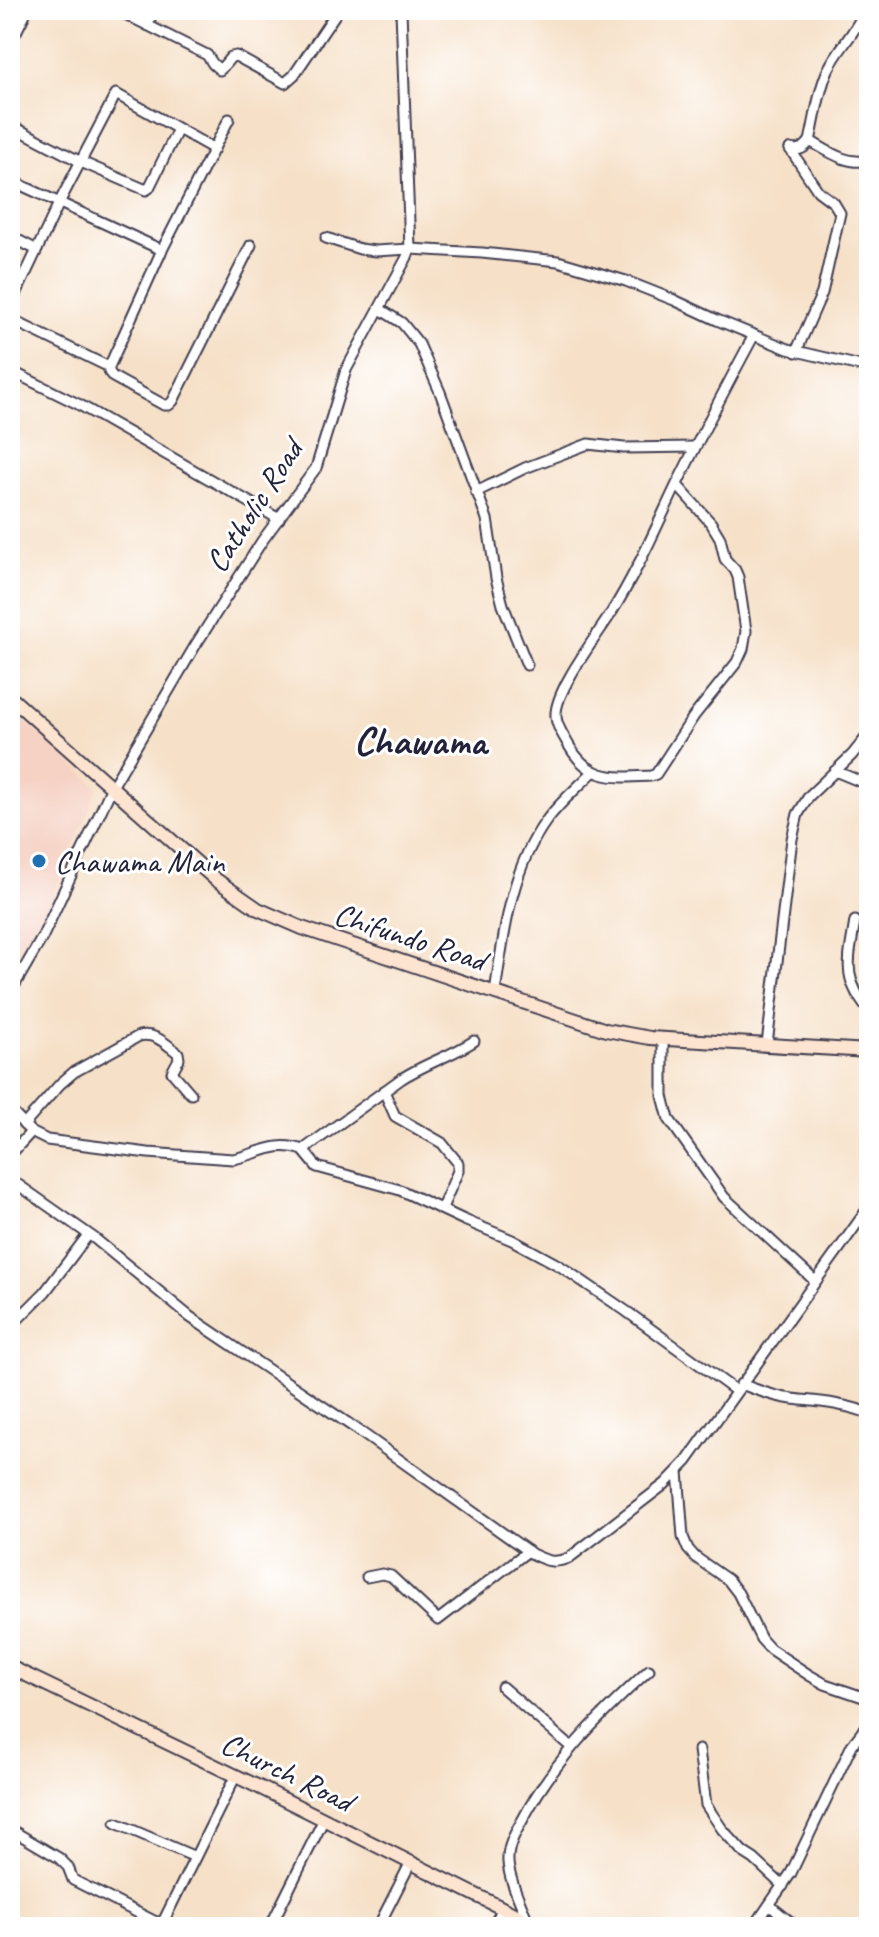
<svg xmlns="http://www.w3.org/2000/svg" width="879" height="1937" viewBox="0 0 879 1937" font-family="Caveat,sans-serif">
<rect width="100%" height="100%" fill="#fff"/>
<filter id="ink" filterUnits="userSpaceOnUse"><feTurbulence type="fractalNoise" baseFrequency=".0125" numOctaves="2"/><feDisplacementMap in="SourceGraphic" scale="16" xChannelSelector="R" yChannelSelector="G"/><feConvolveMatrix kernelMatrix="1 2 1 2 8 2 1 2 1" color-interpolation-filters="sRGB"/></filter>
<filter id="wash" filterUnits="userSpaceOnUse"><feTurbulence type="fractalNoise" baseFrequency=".006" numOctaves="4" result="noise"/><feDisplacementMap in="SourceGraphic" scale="32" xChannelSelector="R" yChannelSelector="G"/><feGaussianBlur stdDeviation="1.8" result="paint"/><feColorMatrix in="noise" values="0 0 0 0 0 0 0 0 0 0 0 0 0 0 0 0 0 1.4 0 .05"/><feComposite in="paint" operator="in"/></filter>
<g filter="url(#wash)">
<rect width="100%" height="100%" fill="#f6e0c7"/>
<!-- built -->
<path fill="#f6d2c5" d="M 10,707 L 98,787 L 39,935 L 10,977 Z"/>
</g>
<g filter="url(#ink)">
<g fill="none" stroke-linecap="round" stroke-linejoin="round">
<defs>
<g id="street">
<path d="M 117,10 L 207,55 L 213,64 L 220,70 L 231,57 L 236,56 L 285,83 L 294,75 L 338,10"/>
<path d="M 147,25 L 154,10"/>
<path d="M 10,44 L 25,14 L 22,10"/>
<path d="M 229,119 L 162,250 L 109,367 L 109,372 L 113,377 L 164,405 L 169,405 L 173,401 L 251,245"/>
<path d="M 14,127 L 81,162 L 146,190 L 149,188 L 178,129"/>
<path d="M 810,141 C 828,151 848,166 869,160"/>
<path d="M 790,149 L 818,191 L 834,203 L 840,213 L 822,293 L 796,352"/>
<path d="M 790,149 C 799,151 804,149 810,141 C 815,121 819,87 829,68 C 839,48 856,32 865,10"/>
<path d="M 10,180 L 162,250"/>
<path d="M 10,236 L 37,250"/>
<path d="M 326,238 L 360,249 L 375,251 L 410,249 L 482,253 L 558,261 L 626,281 L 674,300 L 717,320 L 788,349 L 869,368"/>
<path d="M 10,307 L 59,203 L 116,94 L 214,149"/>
<path d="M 380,309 L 402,323 L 419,344 L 440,392 L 487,519 L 496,578 L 503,605 L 527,665"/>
<path d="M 10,319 L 109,367"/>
<path d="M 15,373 L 78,404 L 279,519"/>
<path d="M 677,485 L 711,523 L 720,538 L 725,559 L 735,570 L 738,577 L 746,631 L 743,649 L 737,662 L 694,716 L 656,774 L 651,776 C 613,778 589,781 568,744 C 563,735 556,725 556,716 C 554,692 596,637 610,615 C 636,574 655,530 676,486 C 701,435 727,385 754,335"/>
<path d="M 476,492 L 525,468 L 588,444 L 624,448 L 695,447"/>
<path d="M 835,771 L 869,785"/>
<path d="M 855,921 C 849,961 841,977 869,1011"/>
<path d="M 495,992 C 504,934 510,871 546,821 C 559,803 577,788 593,772"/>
<path d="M 10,993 L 42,938 L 112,787 L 195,646 L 262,541 L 316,468 L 346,370 L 407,257 L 410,249 L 401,10"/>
<path d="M 663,1039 L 663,1096 L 669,1119 L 724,1197 L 815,1281"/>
<path d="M 767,1044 L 792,839 L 798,814 L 809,796 L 852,755 L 869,734"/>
<path d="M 384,1091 L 395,1116 L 442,1143 L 458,1163 L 458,1171 L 442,1208"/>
<path d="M 10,1110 L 31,1132 L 47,1140 L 148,1153 L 233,1159 C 260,1154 275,1140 303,1150 L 317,1167 L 400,1190 L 464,1220 L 512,1240 L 560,1266 L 626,1311 L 736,1391"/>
<path d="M 24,1125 L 60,1084 L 74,1072 L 139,1036 C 155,1032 166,1044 178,1053 L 179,1059 L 172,1072 L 191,1094"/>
<path d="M 303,1150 L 401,1079 C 424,1064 451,1056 474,1041"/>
<path d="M 10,1155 L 31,1132"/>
<path d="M 10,1179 L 94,1238 L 190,1317 L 352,1426 L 532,1554 C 547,1561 553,1564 569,1558 L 665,1484 L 687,1461 L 869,1207"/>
<path d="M 10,1327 L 45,1292 L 88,1235"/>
<path d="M 741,1384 C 757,1390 774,1397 792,1399 C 819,1402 842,1403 869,1413"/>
<path d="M 678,1471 L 683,1537 L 688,1549 L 695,1557 L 728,1580 L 738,1593 L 761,1639 L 770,1649 L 809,1675 L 825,1684 L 869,1699"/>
<path d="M 367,1577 L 382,1574 L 391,1576 L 438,1620 L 528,1551"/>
<path d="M 502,1687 L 571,1747"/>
<path d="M 699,1750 L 706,1805 L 722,1829 L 743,1852 L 754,1859 L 783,1886"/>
<path d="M 116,1823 L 195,1857"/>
<path d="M 10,1829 L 59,1858 L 68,1867 L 73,1880 L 156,1922 L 161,1922 L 164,1920 L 236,1775"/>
<path d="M 770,1906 L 797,1927"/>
<path d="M 527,1920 C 521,1902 509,1881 508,1862 C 507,1847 515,1833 522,1821 C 553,1761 599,1716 649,1670"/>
<path d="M 270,1927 L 324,1819"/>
<path d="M 378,1927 L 411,1862"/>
<path d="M 493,1927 L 503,1908"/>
<path d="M 754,1927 L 791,1873 L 852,1745 L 869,1723"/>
</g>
<g id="secondary">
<path d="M 10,697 L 215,879 L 258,909 L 302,928 L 606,1030 L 650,1038 L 869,1051"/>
<path d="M 10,1667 L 263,1789 L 540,1927"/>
</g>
</defs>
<!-- street casing -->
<use href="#street" stroke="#423e50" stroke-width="13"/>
<!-- secondary casing -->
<use href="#secondary" stroke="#423e50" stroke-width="16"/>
<!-- street -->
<use href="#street" stroke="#fff" stroke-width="9"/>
<!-- secondary -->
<use href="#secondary" stroke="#fde4d0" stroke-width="12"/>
</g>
</g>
<!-- markers -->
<circle fill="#1f6fb2" stroke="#fff" stroke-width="3" cx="39" cy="861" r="8"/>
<g text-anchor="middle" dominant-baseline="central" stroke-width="6" stroke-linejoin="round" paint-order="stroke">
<!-- street labels -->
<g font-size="32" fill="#22223b" stroke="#fff">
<text transform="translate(254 506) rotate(-57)">Catholic Road</text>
<text transform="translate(410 937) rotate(18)">Chifundo Road</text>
<text transform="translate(287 1772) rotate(26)">Church Road</text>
</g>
<!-- poi labels -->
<g font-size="32" fill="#22223b" stroke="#fff" text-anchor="start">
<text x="55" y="861">Chawama Main</text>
</g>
<!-- district labels -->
<g font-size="40" font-weight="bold" fill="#22223b" stroke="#fff">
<text x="420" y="741">Chawama</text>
</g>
</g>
<!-- margin -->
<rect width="879" height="1937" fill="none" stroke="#fff" stroke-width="40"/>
</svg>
